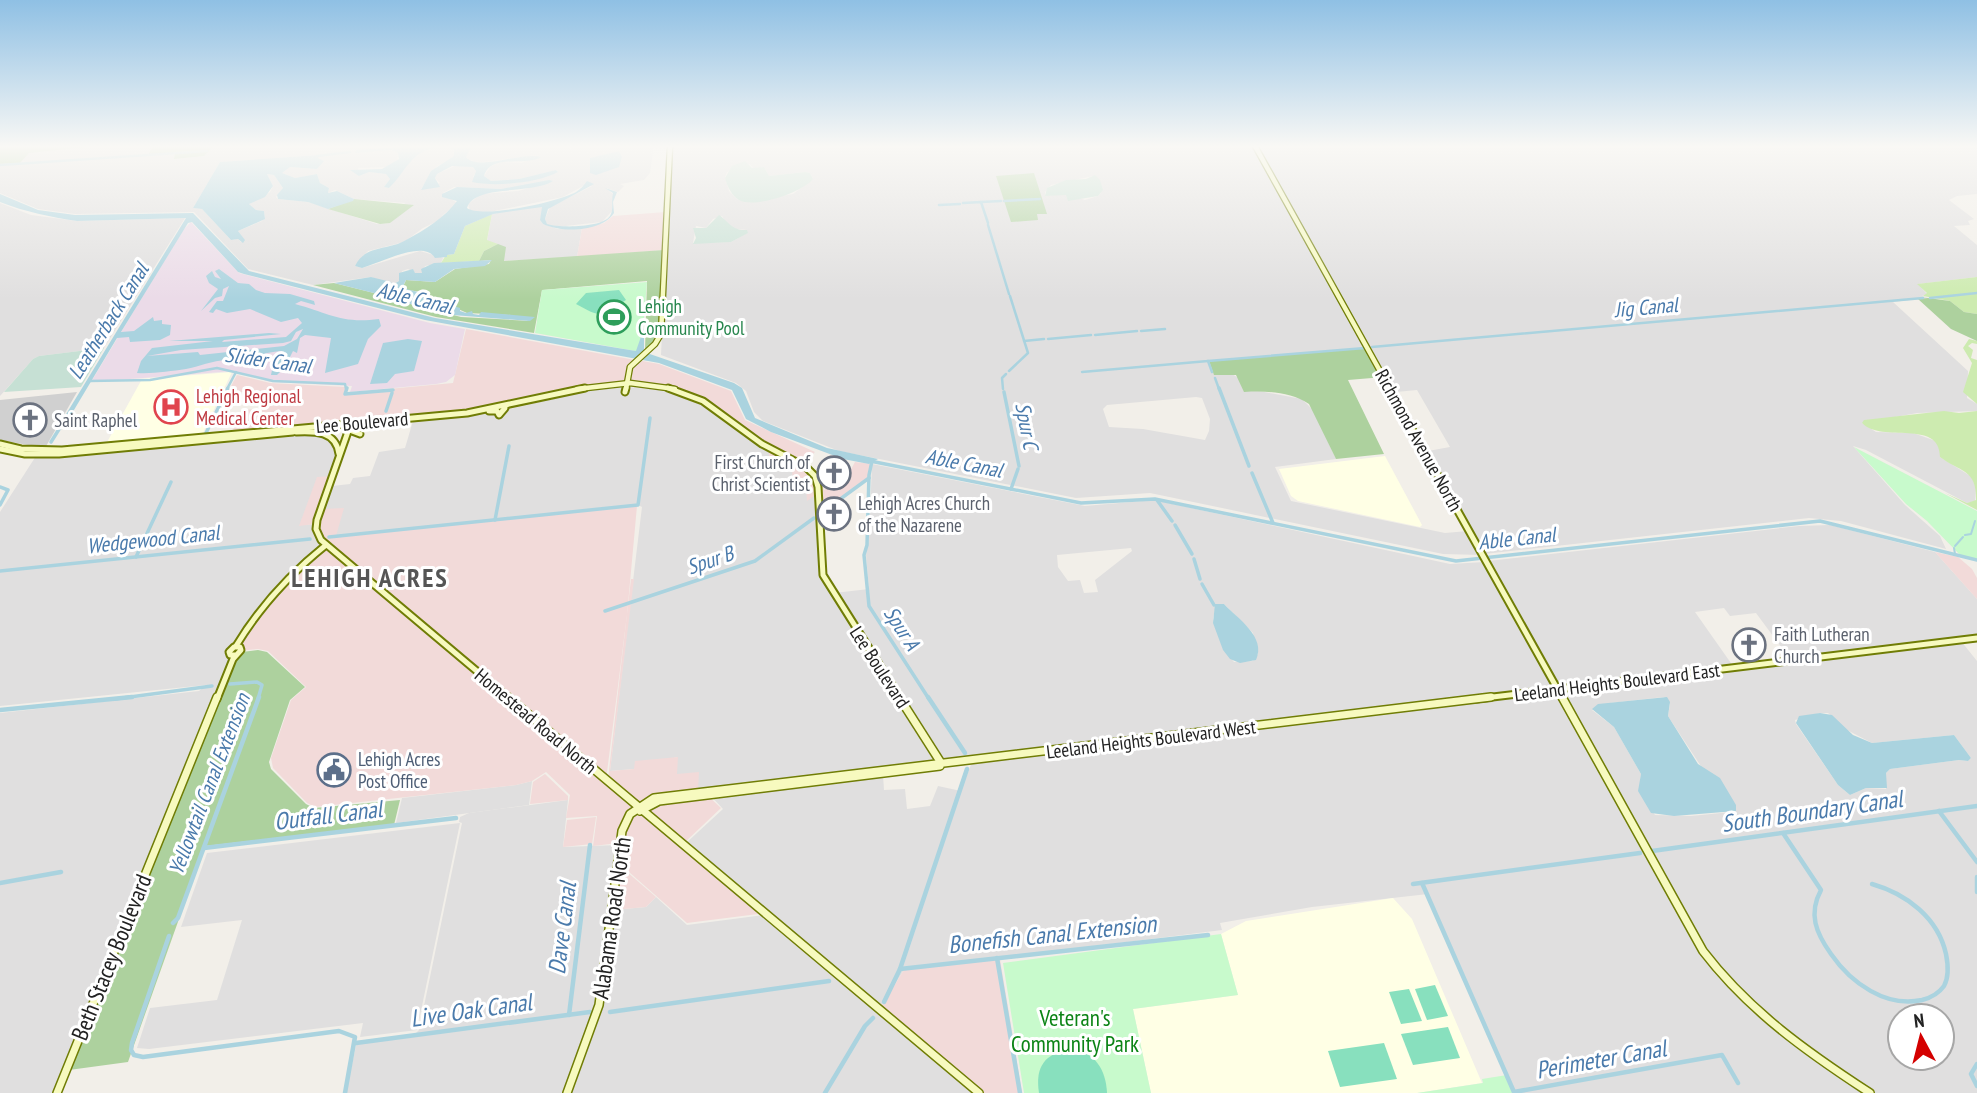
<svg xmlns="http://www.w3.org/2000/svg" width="1977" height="1093" viewBox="0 0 1977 1093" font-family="'PT Sans Narrow',sans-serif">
<rect width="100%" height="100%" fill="#f2efe9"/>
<!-- residential -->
<g fill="#e0dfdf" fill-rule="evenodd">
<path d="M 99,146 L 153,146 L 148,154 L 175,153 L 174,159 L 204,156 L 214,146 L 389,148 L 356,150 L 356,153 L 391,150 L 398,153 L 397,162 L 387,167 L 358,168 L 359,176 L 369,172 L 386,174 L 390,179 L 384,187 L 389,188 L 403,168 L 423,151 L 442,146 L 454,150 L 456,153 L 453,159 L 437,166 L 421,189 L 440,183 L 435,178 L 437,174 L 457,165 L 473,167 L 476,171 L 473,177 L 487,184 L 516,183 L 558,172 L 557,170 L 519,179 L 491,181 L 484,176 L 491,166 L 502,162 L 522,163 L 538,155 L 476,163 L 466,157 L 472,146 L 568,146 L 570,149 L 590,146 L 652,146 L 653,152 L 650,173 L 644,180 L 620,184 L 624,186 L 618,192 L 606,188 L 613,194 L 612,211 L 602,222 L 556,227 L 547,225 L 545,219 L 550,207 L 592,186 L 583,186 L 563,197 L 485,213 L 470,211 L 468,204 L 481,194 L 518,191 L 553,181 L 501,189 L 454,187 L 443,193 L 457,203 L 442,216 L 442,219 L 423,228 L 404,242 L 368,251 L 355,266 L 362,268 L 420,251 L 441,257 L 443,258 L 441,263 L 425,266 L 422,273 L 415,273 L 408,269 L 402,271 L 399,281 L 391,285 L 371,277 L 313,285 L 248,269 L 194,212 L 75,214 L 38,209 L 0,193 L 0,164 L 20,163 L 29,153 ZM 319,155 L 318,158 L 323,161 L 317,169 L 290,167 L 282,173 L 295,178 L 317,174 L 320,183 L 329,188 L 328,193 L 335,190 L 354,199 L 405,203 L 390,223 L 377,224 L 308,202 L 278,199 L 276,197 L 283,188 L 274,175 L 267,174 L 273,186 L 270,192 L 249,204 L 256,210 L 264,211 L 265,217 L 262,221 L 238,231 L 244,240 L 241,242 L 238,239 L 231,240 L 202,209 L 193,208 L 220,162 Z"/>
<path d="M 671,146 L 1254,146 L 1367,348 L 1209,361 L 1214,374 L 1232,374 L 1259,391 L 1302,399 L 1313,410 L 1336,459 L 1275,467 L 1291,501 L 1445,533 L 1468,531 L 1481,555 L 1443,554 L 1150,493 L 1076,498 L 839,451 L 763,421 L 754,412 L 746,391 L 736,383 L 661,355 ZM 750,164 L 753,168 L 765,169 L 769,176 L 805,172 L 810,173 L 813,179 L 793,194 L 745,202 L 737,199 L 729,191 L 725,177 L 727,172 ZM 1093,176 L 1101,188 L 1101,193 L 1098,196 L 1085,200 L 1066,194 L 1045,196 L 1045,192 L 1051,185 ZM 722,216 L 726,223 L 736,229 L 747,230 L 747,233 L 731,242 L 693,243 L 696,226 L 706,228 L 713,219 ZM 1196,397 L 1202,398 L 1210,419 L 1209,431 L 1205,440 L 1143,429 L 1109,427 L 1103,409 L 1107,405 Z"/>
<path d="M 1256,146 L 1977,148 L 1977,194 L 1957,196 L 1949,200 L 1974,219 L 1968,221 L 1970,225 L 1954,226 L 1977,245 L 1977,277 L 1918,284 L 1927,294 L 1922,296 L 1928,298 L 1893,302 L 1968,371 L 1967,398 L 1977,404 L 1977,411 L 1917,413 L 1862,423 L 1876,432 L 1913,433 L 1936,441 L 1940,446 L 1940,457 L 1972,477 L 1976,488 L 1975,501 L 1967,503 L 1866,450 L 1853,446 L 1905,505 L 1940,536 L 1946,549 L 1841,521 L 1809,518 L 1484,554 L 1428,451 L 1450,447 L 1417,390 L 1396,392 Z"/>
<path d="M 0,203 L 31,215 L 77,221 L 185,218 L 104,348 L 39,356 L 33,359 L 0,396 Z"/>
<path d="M 534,207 L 544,207 L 540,220 L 543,224 L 558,229 L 582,228 L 577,257 L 503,261 L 487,241 L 492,214 Z"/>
<path d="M 628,387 L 670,391 L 697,399 L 769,450 L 817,494 L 821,576 L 939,761 L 698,790 L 677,775 L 677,757 L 634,769 L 610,771 L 642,507 L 638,505 L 335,536 L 323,509 L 332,486 L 350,484 L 353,478 L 370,476 L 379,452 L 405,448 L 413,421 L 497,412 L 588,391 Z"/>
<path d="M 307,432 L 332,439 L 338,453 L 333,476 L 300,525 L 315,524 L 323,546 L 251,619 L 236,644 L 55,1093 L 0,1093 L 0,713 L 199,691 L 206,685 L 0,706 L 0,512 L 36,456 Z"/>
<path d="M 872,464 L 1085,506 L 1154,500 L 1450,564 L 1485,562 L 1554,689 L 942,761 L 834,593 L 869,589 L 866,555 L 869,538 ZM 1131,548 L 1132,551 L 1095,580 L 1098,592 L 1084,593 L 1080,580 L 1068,581 L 1058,567 L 1057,555 ZM 1224,604 L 1253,633 L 1258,654 L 1253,661 L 1234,662 L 1223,649 L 1213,619 L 1216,605 Z"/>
<path d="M 1830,525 L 1935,552 L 1977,599 L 1977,636 L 1790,659 L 1756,613 L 1730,616 L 1724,608 L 1695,612 L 1733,666 L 1557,688 L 1488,561 L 1799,526 Z"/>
<path d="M 1961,641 L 1977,661 L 1977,1093 L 1873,1093 L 1778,1029 L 1704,951 L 1559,691 ZM 1664,697 L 1670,704 L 1668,716 L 1731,812 L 1691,816 L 1655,815 L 1639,791 L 1641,774 L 1614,727 L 1592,710 L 1610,703 ZM 1820,713 L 1828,713 L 1847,730 L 1872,743 L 1954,735 L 1971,758 L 1968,761 L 1959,760 L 1890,769 L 1886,773 L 1886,789 L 1866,788 L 1850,795 L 1838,785 L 1796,724 L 1795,720 ZM 1900,1016 L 1942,1016 L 1942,1058 L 1900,1058 Z"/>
<path d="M 1556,692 L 1717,973 L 1750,1009 L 1776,1032 L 1866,1093 L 1514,1093 L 1428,894 L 1312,907 L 1220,923 L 1222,930 L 904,970 L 880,1008 L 685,844 L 723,809 L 711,796 L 883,775 L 884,790 L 905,789 L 907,809 L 930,806 L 938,786 L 961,791 L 972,762 Z"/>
<path d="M 532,781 L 529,805 L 396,823 L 402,798 L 516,785 Z"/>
<path d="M 568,800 L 563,847 L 618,845 L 597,1005 L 565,1093 L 346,1093 L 357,1041 L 415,1034 L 419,1030 L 462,823 L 459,822 L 460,817 L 469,813 Z"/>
<path d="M 460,823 L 417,1030 L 360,1037 L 363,1023 L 149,1049 L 137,1048 L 150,1008 L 217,1000 L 242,920 L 181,927 L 207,853 Z"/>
<path d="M 656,897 L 687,925 L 764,915 L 976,1093 L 569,1093 L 593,1028 L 613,910 L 646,907 Z"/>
</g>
<!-- commercial -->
<g fill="#f2dad9">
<path d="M 666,212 L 664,250 L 577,257 L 582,228 L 604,223 L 613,216 Z"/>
<path d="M 466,329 L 635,360 L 627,382 L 475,410 L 232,432 L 242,410 L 269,408 L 270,403 L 269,399 L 261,395 L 229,390 L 237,375 L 270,383 L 345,387 L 345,393 L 453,383 Z"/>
<path d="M 637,360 L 659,364 L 731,391 L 745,420 L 815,452 L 804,462 L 820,476 L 824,490 L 849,473 L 855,462 L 872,464 L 870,478 L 821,513 L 815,473 L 779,452 L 699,398 L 668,386 L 629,382 L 630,371 Z"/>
<path d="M 769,450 L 803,466 L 813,475 L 817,494 L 807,501 L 806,485 L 793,486 L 792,469 L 786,466 L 769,466 Z"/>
<path d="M 333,476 L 315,524 L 299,526 L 317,477 Z"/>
<path d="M 637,506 L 627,615 L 606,780 L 641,810 L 649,805 L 707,795 L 721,808 L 683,844 L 765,913 L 687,923 L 621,865 L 619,843 L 593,846 L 597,816 L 566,818 L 570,795 L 546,772 L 532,781 L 516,785 L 315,807 L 307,803 L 273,768 L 271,758 L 291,700 L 306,687 L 268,651 L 258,649 L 235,651 L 242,635 L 259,612 L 327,544 L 318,528 L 323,509 L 344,508 L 336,536 Z"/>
<path d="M 1935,552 L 1958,557 L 1972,569 L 1977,578 L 1977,599 Z"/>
<path d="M 631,579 L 634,579 L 610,771 L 634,769 L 635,761 L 678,757 L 677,774 L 699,772 L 698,790 L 638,805 L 608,779 Z"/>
<path d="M 545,774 L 568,796 L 568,800 L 530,804 L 533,782 Z"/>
<path d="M 596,817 L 592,844 L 563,847 L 567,820 Z"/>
<path d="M 619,865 L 656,897 L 646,907 L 613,910 Z"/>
<path d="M 1000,959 L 1011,1025 L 1022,1093 L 982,1093 L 880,1008 L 904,970 Z"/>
</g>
<!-- industrial -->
<path fill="#ebdbe8" d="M 191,222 L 239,273 L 430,323 L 465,329 L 455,375 L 446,382 L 436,384 L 350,392 L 352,386 L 270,382 L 234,371 L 91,382 L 182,231 Z"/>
<!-- education -->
<g fill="#ffffe5">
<path d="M 232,372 L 202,435 L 106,444 L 142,379 Z"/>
<path d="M 1385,456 L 1422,525 L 1420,527 L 1298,501 L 1291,496 L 1279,469 Z"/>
<path d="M 1393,898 L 1412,919 L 1482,1083 L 1417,1093 L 1151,1093 L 1133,1009 L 1238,995 L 1221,934 L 1246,921 Z"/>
</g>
<!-- religious -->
<path fill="#d0d0d0" d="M 77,392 L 45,448 L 0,440 L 0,400 Z"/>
<!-- grass -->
<g fill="#cdebb0">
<path d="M 492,214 L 487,240 L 498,244 L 484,251 L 479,261 L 441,263 L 446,255 L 454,254 L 465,226 Z"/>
<path d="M 1977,277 L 1977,314 L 1964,312 L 1950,301 L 1923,296 L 1927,293 L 1917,284 Z"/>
<path d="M 1969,339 L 1977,341 L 1977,344 L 1972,343 L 1968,346 L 1973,350 L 1971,358 L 1977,360 L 1977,404 L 1963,392 L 1972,363 L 1963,348 Z"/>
<path d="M 1944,411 L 1959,413 L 1977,411 L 1977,510 L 1945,493 L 1967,503 L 1976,500 C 1977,469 1960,472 1940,457 C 1940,418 1882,444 1862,423 L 1864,420 Z"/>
</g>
<!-- forest -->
<g fill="#add19e">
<path d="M 0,146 L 99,146 L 29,153 L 20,163 L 0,164 Z"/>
<path d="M 153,146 L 214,146 L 204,156 L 174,159 L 175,153 L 148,155 Z"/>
<path d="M 1034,173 L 1047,214 L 1037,214 L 1038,220 L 1011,222 L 996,176 Z"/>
<path d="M 354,199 L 414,205 L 390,223 L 380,224 L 328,209 Z"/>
<path d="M 498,244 L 506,247 L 504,261 L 664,250 L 658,338 L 645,351 L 647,281 L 542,290 L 534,333 L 436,317 L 313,285 L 334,283 L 374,293 L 382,300 L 395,300 L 461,317 L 530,321 L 511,315 L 467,313 L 421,292 L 402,289 L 406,280 L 435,282 L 455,269 L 489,264 L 491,260 L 479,261 L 484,251 Z"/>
<path d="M 1928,298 L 1950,301 L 1964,312 L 1977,314 L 1977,341 L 1951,329 L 1918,299 Z"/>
<path d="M 1367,348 L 1384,377 L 1348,380 L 1384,454 L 1336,459 L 1309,404 C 1290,391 1265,391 1244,392 L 1236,375 L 1214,375 L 1209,361 Z"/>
<path d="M 258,650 L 267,652 L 305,687 L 290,700 L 269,762 L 271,769 L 306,804 L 314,808 L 400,800 L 394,825 L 205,846 L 128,1062 L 69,1070 L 231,666 L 242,652 Z"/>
</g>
<!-- wetland -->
<g fill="#c6e0d4">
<path d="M 745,161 L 752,168 L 764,167 L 769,176 L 805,172 L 810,173 L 813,179 C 803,192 755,209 739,200 C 732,196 727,186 725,178 L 732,166 Z"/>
<path d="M 1095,175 L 1100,180 L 1103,190 L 1098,196 L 1068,201 L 1066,195 L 1045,196 L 1047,188 L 1066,180 L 1086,179 Z"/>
<path d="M 719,215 C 728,221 732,231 747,230 L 748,233 L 731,242 L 693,244 L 696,238 L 693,228 L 706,228 Z"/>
<path d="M 104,348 L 81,387 L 4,392 L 33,359 L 39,356 Z"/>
</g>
<!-- park -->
<g fill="#c8facc">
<path d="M 647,282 L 641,352 L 535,333 L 542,290 Z"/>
<path d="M 1854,447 L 1977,511 L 1977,560 L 1961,556 L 1927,521 L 1906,504 Z"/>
<path d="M 1221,934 L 1238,995 L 1133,1009 L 1151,1093 L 1024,1093 L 1003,963 Z"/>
<path d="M 1507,1075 L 1514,1093 L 1417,1093 L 1483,1083 L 1482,1079 Z"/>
</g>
<!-- pitch -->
<g fill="#88e0be">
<path d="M 619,290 L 626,300 C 600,316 603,319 576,304 L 586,293 Z"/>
<path d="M 1435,985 L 1448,1016 L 1427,1020 L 1415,989 Z"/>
<path d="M 1409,989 L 1422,1021 L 1401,1024 L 1389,992 Z"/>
<path d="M 1448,1027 L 1460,1058 L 1413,1065 L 1401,1034 Z"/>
<path d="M 1384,1043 L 1397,1079 L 1340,1087 L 1328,1051 Z"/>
<path d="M 1070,1049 C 1095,1051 1106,1070 1107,1093 L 1039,1093 C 1035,1067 1044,1054 1070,1049 Z"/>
</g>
<!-- water -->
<g fill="#aad3df" fill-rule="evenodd">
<path d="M 409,146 L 442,146 C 409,151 408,170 389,188 L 384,187 L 390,179 L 386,174 L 369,172 L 359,176 L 350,170 L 382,169 L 399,159 L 398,153 L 391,150 L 355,153 L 356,150 Z"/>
<path d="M 443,146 L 472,146 L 466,157 C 479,172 520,151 541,157 C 524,167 491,153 484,176 L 491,181 L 519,179 L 556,170 L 558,172 C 538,183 495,187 472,182 L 476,171 L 473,167 L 452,166 L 437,174 L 435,178 L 440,187 L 421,190 L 431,171 L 454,156 L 454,150 Z"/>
<path d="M 619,151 L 622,157 L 619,167 L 596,175 L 590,173 L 590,158 Z"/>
<path d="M 319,155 L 318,158 L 324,161 L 317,169 L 290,167 L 282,173 L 295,178 L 317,174 L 320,183 L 329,188 L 328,193 L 337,191 L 354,199 L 353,201 L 328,209 L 308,202 L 278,199 L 277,195 L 283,188 L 274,175 L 267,174 L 273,186 L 265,197 L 249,204 L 256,210 L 264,211 L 265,219 L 238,231 L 245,240 L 243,243 L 238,239 L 231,240 L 202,209 L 193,208 L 220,162 Z"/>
<path d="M 549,180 L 553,181 C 531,195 474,184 467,208 C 482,219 558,202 576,192 C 581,189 584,185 587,181 L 594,184 L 548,209 L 545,219 L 547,224 C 559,228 602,228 610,216 C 614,210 611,201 613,193 L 605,188 L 617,192 L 613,202 L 614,213 C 602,232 562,233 543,224 L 540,220 L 542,207 L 493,214 L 465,226 L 454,254 L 447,255 L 447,257 L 435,258 C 424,239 380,263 362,268 L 355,266 C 366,244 388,251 406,240 C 425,230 445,217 457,201 L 442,197 L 442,194 L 457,187 L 501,189 Z"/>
<path d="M 0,194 L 38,210 L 75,215 L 193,213 L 249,271 L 435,318 L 636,351 L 644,328 L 644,352 L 734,383 L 742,388 L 755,418 L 827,448 L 878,459 L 869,464 L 843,459 L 771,432 L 746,419 L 732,390 L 659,363 L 425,320 L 244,274 L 238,272 L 192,222 L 188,223 L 121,332 L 134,331 L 153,317 L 154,321 L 162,320 L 162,324 L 171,325 L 170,335 L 160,340 L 130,342 L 129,337 L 117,338 L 68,420 L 57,429 L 186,218 L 77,221 C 50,217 26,212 0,202 Z"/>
<path d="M 492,260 L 485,266 L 454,269 L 435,282 L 406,280 L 402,288 L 426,294 L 428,298 L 460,308 L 460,311 L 466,313 L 472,311 L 473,314 L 479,315 L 481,312 L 535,317 L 530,321 L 453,315 L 395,300 L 382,300 L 374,293 L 334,283 L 371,277 L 391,282 L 392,285 L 399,281 L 399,273 L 413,269 L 415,273 L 422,273 L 421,269 L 434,263 Z"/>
<path d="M 219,269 L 238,283 L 249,284 L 256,290 L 265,293 L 290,294 L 314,301 L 315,305 L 301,301 L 295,304 C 329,313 341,324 379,319 L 381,326 L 368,339 L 358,364 L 325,373 L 331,338 L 305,335 L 300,338 L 297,353 L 293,351 L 285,367 L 277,375 L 271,375 L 273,365 L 282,358 L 282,351 C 266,352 254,356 240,363 C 223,355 203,366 186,369 C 171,371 153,374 137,373 L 141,361 L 152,348 L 213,341 L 169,341 L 269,333 L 281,334 L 224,340 L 222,342 L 286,337 L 302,323 L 298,318 L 281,322 L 250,309 L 227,313 L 216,309 L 213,313 L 209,312 L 217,301 L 223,301 L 229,286 L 223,289 L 222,296 L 215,298 L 201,311 L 218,289 L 209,283 L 206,276 L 212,271 L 215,277 L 221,279 L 215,271 ZM 303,329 L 297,339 L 284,346 L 200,355 L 198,352 L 147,356 L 181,350 L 283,343 L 291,341 L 296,332 Z"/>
<path d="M 408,339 L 422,341 L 414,371 L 395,374 L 387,383 L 370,384 L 383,343 Z"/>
<path d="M 1215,604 L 1224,604 C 1237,618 1267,637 1256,660 L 1240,663 L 1230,659 L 1223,650 L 1213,623 Z"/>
<path d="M 1667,697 L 1670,702 L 1668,716 L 1698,764 L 1720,778 L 1736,805 L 1736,811 L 1674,816 L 1651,813 L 1638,791 L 1641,774 L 1614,727 L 1592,709 L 1598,704 Z"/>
<path d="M 1820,713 L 1832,715 L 1853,735 L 1872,743 L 1954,735 L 1971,758 L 1968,761 L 1959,760 L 1890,769 L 1886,773 L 1887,788 L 1866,788 L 1850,795 L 1838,785 L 1796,723 L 1799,716 Z"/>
</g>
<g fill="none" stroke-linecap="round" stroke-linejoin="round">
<!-- stream -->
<g stroke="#aad3df" stroke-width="2">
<path d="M 1965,535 L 1971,534 L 1975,521"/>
<path d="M 1955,546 L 1963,537"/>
<path d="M 1954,548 L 1955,554"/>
</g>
<!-- canal-far2 -->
<g stroke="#aad3df" stroke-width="2.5">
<path d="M 317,156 L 350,152"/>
<path d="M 0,165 L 207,151"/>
<path d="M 1004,201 L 1040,199"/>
<path d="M 981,202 L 1001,201"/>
<path d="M 963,203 L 981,202 L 988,223"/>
<path d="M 939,205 L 960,204"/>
<path d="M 988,225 L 1009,294"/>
<path d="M 1930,298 L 1977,293"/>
<path d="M 1141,331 L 1165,329"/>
<path d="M 1095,335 L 1137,331"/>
<path d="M 1048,339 L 1091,335"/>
<path d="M 1024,341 L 1044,339"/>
<path d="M 1372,347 L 1923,298"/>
<path d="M 1009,371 L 1028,353 L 1010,296"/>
<path d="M 1082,372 L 1208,361"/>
<path d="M 1212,372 L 1208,361 L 1365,348"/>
<path d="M 1215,378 L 1219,389"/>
<path d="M 89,381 L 150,380 L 217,368 L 273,381 L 345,384 L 346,389"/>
<path d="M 227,389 L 236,372"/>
<path d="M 1003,389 L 1002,378 L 1006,374"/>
</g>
<!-- canal-far1 -->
<g stroke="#aad3df" stroke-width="3.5">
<path d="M 347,388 L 345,394 L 393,390"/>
<path d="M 1219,388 L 1249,466"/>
<path d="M 1004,392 L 1019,466"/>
<path d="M 386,411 L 392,393"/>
<path d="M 206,433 L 228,388"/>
<path d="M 51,442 L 61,426"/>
<path d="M 870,461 L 1081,503 L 1155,499 L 1456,561 L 1820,521 L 1977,560"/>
<path d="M 872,461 L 869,475 L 867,545 L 864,555 L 869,606 L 929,699"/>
<path d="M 1252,473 L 1273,523"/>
<path d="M 0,487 L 8,490 L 0,505"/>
<path d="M 1011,489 L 1018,469"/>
<path d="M 1157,500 L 1172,521"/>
<path d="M 824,511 L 869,478"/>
<path d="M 495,520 L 509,446"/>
<path d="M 1175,525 L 1192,554"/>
<path d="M 329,537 L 638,505 L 650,418"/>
<path d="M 136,557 L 171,482"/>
<path d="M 1194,559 L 1200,579"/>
<path d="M 0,571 L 310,539"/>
<path d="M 1202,584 L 1214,605"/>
<path d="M 605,611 L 755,561 L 814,518"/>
<path d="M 230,684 L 257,682 L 262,685 L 258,699"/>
<path d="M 115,699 L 212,686"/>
</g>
<!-- canal -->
<g stroke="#aad3df" stroke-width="4.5">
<path d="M 928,697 L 965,753"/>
<path d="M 0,710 L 132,697"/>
<path d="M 1939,811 L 1977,862"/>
<path d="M 1783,833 L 1821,890 C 1808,914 1816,933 1831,954 C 1851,983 1886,1008 1922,1000 C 1930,998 1939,993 1944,986 C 1949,977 1948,964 1946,954 C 1938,918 1907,894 1872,884"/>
<path d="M 204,848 L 456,818"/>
<path d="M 1652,851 L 1977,806"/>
<path d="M 1977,877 L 1977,892"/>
<path d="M 0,883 L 61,872"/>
<path d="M 1422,883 L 1514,1092 L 1722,1055 L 1738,1083"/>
<path d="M 1413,884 L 1640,853"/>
<path d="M 173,923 L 178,918 L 259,697"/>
<path d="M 169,936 L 132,1043 L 131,1050 L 134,1055 L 143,1057 L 339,1031 L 355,1037 L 345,1093"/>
<path d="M 997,958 L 1020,1093"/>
<path d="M 900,969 L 1208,935"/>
<path d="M 884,1002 L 900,969 L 967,769"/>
<path d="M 610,1012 L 829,981"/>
<path d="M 569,1015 L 590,845"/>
<path d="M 356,1043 L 590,1012"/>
<path d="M 1977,1064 L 1971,1074 L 1977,1086"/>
<path d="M 825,1093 L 865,1026 L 873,1018"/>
</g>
<defs>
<g id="secondary-far2">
<path d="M 1255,146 L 1390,389"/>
<path d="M 577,389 L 630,383 L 675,389"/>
<path d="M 626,389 L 630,367 L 655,344 L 661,334 L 670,146"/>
</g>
<g id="secondary-far1">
<path d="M 668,388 L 703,401 L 762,444 L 806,467 L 815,476 L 818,487 L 823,575 L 901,699"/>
<path d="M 1389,388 L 1563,699"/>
<path d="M 625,392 L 626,388"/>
<path d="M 489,411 L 497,411 L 499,415 L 505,408"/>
<path d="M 351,423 L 317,520 L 316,529 L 321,540 L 510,699"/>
<path d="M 352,431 L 360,434"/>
<path d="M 296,432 C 315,431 336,431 339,454"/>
<path d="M 0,444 L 21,449 L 62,450 L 467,413 L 585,388"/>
<path d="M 0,449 L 25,454 L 59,454 L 293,432"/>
<path d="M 236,646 C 259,608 291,573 326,545"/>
<path d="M 217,699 L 233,659 L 241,650 L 240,647 L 234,647 L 229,652 L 230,655 L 236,655"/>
<path d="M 1476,699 L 1977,638"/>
</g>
<g id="secondary">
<path d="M 508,697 L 979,1093"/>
<path d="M 899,697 L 941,763"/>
<path d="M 1562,697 L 1703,951 C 1749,1011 1807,1052 1870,1093"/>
<path d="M 640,811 L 659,801 L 940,766"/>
<path d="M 57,1093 L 217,697"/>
<path d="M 567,1093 L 599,1005 L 622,831 L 630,814 L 654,798 L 1491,697"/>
</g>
</defs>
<!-- secondary-far2 casing -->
<use href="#secondary-far2" stroke="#707d05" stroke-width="7"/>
<!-- secondary-far1 casing -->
<use href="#secondary-far1" stroke="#707d05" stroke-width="9"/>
<!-- secondary casing -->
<use href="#secondary" stroke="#707d05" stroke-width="10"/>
<!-- secondary-far2 -->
<use href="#secondary-far2" stroke="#f7fabf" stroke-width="4.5"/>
<!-- secondary-far1 -->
<use href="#secondary-far1" stroke="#f7fabf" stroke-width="5"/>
<!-- secondary -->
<use href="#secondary" stroke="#f7fabf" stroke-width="7"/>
</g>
<!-- sky -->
<linearGradient id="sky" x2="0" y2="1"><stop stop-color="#8fc0e4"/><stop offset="0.49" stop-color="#f9f8f5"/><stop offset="1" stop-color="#f9f8f5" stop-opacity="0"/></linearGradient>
<rect width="1977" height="299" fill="url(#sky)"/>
<!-- icons -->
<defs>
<symbol id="stadium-ring" viewBox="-11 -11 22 22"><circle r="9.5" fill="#fff" stroke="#2e9e5b" stroke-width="1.5"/><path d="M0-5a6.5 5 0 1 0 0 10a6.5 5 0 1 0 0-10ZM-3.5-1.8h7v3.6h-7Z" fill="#2e9e5b"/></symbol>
<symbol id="hospital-ring" viewBox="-11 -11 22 22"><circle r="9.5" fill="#fff" stroke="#e0444e" stroke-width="1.5"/><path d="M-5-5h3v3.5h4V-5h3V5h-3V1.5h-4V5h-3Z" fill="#e0444e"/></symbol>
<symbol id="church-ring" viewBox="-11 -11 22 22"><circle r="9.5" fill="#fff" stroke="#6b7280" stroke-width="1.5"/><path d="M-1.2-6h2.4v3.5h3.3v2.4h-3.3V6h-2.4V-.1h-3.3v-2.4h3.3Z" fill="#6b7280"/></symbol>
<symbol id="civic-ring" viewBox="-11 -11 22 22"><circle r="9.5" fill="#fff" stroke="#5c6f8a" stroke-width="1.5"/><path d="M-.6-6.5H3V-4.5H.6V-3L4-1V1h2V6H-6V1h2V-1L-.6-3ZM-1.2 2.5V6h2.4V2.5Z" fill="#5c6f8a"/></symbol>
</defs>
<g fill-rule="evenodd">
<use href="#stadium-ring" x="595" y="298" width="38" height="38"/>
<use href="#hospital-ring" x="152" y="388" width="38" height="38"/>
<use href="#church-ring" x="11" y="401" width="38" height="38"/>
<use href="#church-ring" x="815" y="454" width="38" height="38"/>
<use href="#church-ring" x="815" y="495" width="38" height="38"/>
<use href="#church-ring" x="1730" y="626" width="38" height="38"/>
<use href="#civic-ring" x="315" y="751" width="38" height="38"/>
</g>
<g text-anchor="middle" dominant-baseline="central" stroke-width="6" stroke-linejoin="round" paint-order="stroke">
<!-- leisure labels -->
<g font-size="19" fill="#27864d" stroke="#fff" text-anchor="start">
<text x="638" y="306">Lehigh<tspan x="638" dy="22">Community Pool</tspan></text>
</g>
<!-- health labels -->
<g font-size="19" fill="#be3a42" stroke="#fff" text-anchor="start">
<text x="196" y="396">Lehigh Regional<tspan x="196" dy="22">Medical Center</tspan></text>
</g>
<!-- worship labels -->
<g font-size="19" fill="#5b616d" stroke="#fff" text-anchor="start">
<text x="54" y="420">Saint Raphel</text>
<text x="810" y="462" text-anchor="end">First Church of<tspan x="810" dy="22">Christ Scientist</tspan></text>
<text x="858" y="503">Lehigh Acres Church<tspan x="858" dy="22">of the Nazarene</tspan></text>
<text x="1774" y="634">Faith Lutheran<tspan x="1774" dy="22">Church</tspan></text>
</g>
<!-- street labels -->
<g font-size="19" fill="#222" stroke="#fff">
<text transform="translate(362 422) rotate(-5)">Lee Boulevard</text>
<text transform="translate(1419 440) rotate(61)">Richmond Avenue North</text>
<text transform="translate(880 667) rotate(57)">Lee Boulevard</text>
<text transform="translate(1617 682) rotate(-7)">Leeland Heights Boulevard East</text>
<text transform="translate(536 721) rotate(40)">Homestead Road North</text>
<text transform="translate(1151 739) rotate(-7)">Leeland Heights Boulevard West</text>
</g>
<!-- service labels -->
<g font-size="19" fill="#4e5e75" stroke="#fff" text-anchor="start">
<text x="358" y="759">Lehigh Acres<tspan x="358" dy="22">Post Office</tspan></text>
</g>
<!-- water labels -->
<g font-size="21" font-style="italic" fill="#4a7aab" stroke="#fff">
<text transform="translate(415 298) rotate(13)">Able Canal</text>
<text transform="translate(1646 307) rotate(-5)">Jig Canal</text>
<text transform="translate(108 321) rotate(-58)">Leatherback Canal</text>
<text transform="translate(268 360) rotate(8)">Slider Canal</text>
<text transform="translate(1027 426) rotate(79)">Spur C</text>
<text transform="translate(964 463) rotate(11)">Able Canal</text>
<text transform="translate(1517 538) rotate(-6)">Able Canal</text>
<text transform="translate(153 539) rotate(-6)">Wedgewood Canal</text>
<text transform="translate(710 560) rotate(-19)">Spur B</text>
<text transform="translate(902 628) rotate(57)">Spur A</text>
<text transform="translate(209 784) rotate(-69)">Yellowtail Canal Extension</text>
</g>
<!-- near-street labels -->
<g font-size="23" fill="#222" stroke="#fff">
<text transform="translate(611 918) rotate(-82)">Alabama Road North</text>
<text transform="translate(111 957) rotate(-68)">Beth Stacey Boulevard</text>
</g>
<!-- near-park labels -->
<g font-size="23" fill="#0c8416" stroke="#fff">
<text x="1075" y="1017">Veteran's<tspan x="1075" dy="26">Community Park</tspan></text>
</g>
<!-- near-water labels -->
<g font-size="24" font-style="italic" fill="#4a7aab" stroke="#fff">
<text transform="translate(1812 811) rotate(-8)">South Boundary Canal</text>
<text transform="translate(328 815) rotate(-7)">Outfall Canal</text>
<text transform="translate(562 928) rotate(-83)">Dave Canal</text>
<text transform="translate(1052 934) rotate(-6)">Bonefish Canal Extension</text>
<text transform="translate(471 1010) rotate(-8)">Live Oak Canal</text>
<text transform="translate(1601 1059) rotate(-10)">Perimeter Canal</text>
</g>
<!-- district labels -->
<g font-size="26" font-weight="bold" letter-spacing="2" fill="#555" stroke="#fff">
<text x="370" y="577">LEHIGH ACRES</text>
</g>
</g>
<!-- north arrow -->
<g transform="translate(1921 1037) rotate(353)"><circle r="33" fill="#ffffff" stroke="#a7a7a7" stroke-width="2"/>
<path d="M0-5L12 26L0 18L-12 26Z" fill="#d40000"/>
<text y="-10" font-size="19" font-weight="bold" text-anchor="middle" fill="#222222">N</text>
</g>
</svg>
